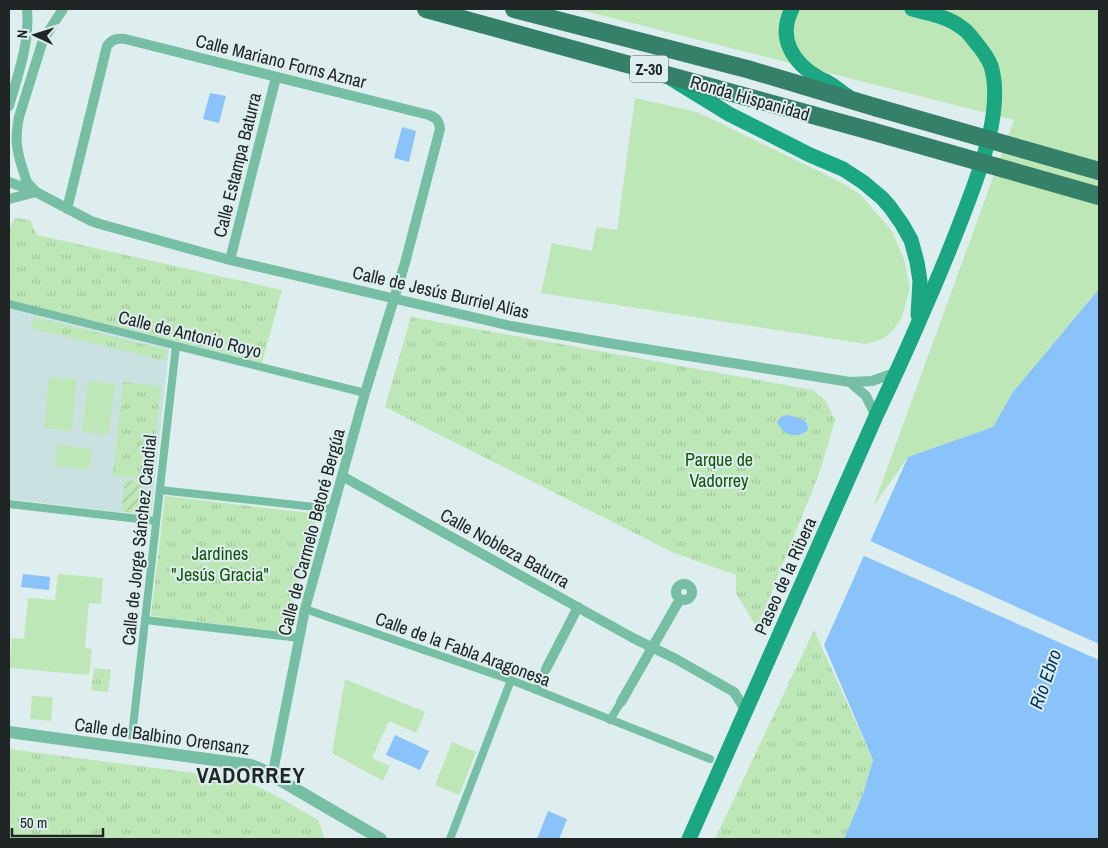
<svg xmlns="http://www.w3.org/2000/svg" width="1108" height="848" viewBox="0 0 1108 848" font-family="'Archivo Narrow',sans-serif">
<defs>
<pattern id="park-tufts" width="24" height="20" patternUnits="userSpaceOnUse" patternTransform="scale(1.25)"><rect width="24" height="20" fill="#bde7b7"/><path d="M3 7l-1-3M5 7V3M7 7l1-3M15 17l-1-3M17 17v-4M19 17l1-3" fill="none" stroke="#a2c69d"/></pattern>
<pattern id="garden-furrows" width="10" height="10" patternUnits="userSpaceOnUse" patternTransform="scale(1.25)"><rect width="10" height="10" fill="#bde7b7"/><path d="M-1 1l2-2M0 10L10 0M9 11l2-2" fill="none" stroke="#a2c69d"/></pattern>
</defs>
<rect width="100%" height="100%" fill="#deeeee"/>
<!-- built -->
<path fill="#c9e1e0" d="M 9,309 L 169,349 L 151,516 L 9,499 Z"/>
<!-- grass -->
<g fill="#bde7b7">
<path d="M 577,9 L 1099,9 L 1099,289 L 1013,392 L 993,427 L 908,457 L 873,507 L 1014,120 Z"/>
<path d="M 635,98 L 697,112 L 837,180 L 860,194 L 892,231 L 904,259 L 910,289 L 901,319 L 892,331 L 883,339 L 866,344 L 541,293 L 552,243 L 592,251 L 596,227 L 617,230 Z"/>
<path d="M 49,377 L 77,380 L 71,431 L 44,428 Z"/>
<path d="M 88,381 L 115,384 L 109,435 L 82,432 Z"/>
<path d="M 58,445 L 92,449 L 89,470 L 55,466 Z"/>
<path d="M 58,574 L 103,578 L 101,604 L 89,603 L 85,648 L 92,649 L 89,675 L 9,668 L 9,657 L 10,657 L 12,638 L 24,639 L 28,598 L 55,600 Z"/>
<path d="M 345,679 L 425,712 L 416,733 L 389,721 L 372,758 L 390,766 L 383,781 L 332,753 Z"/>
<path d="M 32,696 L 53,697 L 51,721 L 30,719 Z"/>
<path d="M 452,742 L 476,752 L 459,795 L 435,785 Z"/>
</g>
<!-- park -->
<g fill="url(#park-tufts)">
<path d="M 15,218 L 30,220 L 37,235 L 282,290 L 262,363 L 9,300 L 9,229 Z"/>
<path d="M 34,317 L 167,350 L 165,361 L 31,328 Z"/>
<path d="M 411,317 L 813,390 L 826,401 L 835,420 L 819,474 L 757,628 L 736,593 L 736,575 L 674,553 L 385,407 Z"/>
<path d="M 123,382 L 161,386 L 151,480 L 113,476 Z"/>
<path d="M 165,496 L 318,514 L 285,632 L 151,616 Z"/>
<path d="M 814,630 L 873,760 L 863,794 L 844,839 L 715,839 Z"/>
<path d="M 94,668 L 111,670 L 108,692 L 91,690 Z"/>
<path d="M 9,749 L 232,778 C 263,785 290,804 318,820 L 325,839 L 9,839 Z"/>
</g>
<!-- garden -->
<path fill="url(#garden-furrows)" d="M 125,480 L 147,482 L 144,513 L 121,511 Z"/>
<!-- water -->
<g fill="#8ac2fa">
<path d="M 210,93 L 226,96 L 219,123 L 203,119 Z"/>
<path d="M 402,127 L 416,131 L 409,162 L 394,158 Z"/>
<path d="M 1099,289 L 1099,839 L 844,839 L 863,794 L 873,760 L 824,645 L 908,457 L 993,427 L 1013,392 Z"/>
<path d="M 787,415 L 800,418 L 807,423 L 808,430 C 796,440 783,435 777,422 L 781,417 Z"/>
<path d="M 23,574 L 50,577 L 49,590 L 21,587 Z"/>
<path d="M 395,735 L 429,751 L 420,770 L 386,755 Z"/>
<path d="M 548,811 L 567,819 L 559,839 L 537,839 Z"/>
</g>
<!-- pier -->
<path fill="#deeeee" d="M 868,540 L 1099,644 L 1099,660 L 862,555 Z"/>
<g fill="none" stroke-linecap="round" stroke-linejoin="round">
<!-- pedestrian -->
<g stroke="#76bea4" stroke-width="8">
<path d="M 9,304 L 365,393"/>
<path d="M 160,490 L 333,509"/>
<path d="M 9,504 L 156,521"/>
<path d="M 305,609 L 511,680 L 710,759"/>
<path d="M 145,620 L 300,638"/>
<path d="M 536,690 L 546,669"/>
<path d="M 610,720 L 621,702"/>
<path d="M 132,736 L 176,346"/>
<path d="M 450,839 L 511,680"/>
</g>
<!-- minor -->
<g stroke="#76bea4" stroke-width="10">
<path d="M 9,106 C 18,74 30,43 27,9"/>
<path d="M 9,182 L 36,192 L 91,221 L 100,224 L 230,260 L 511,326 L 608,343 L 850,382 L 872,381 L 897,372"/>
<path d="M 35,191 C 33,188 29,185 27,182 C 25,178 24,172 22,167 C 16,148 15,137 19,117 L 43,40 L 63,9"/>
<path d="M 9,199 L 36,192"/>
<path d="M 67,209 L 107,46 C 112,39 117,38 125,39 L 429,115 C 437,118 439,121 440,129 L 405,263 L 365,393 L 305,609 L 272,777"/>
<path d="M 230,260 L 276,77"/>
<path d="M 850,382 L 866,396 L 876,416"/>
<path d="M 342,476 L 633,638 L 676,659 L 734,692 L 746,711"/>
<circle cx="684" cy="592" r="8"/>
<path d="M 546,669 L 578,607"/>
<path d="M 621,702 L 680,599"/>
</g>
<!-- tertiary -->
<path stroke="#76bea4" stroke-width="12" d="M 9,732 L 251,765 L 261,769 L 381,839"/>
<!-- secondary -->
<g stroke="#1aa781" stroke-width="15">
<path d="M 792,9 C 777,38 793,63 819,78 C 822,80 826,81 829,83 C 836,87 842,93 849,97"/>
<path d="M 672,79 L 729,114 L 810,155 L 843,169 L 863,182 L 882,198 L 890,207 L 902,224 L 911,240 L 917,262 L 920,281 L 918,315"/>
<path d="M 689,839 L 876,416 C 891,384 906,352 920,319 C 936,283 951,247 965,210 C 980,171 1004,108 991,66 C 988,58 982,50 977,44 C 972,38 968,31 961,27 C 948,17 928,13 912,9"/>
</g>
<!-- trunk -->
<g stroke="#358068" stroke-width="18">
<path d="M 426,9 L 871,131"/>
<path d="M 514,9 L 747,69 L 878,108"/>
</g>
<!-- trunk-bridge -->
<g stroke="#358068" stroke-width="18">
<path d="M 878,108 L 1099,171"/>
<path d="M 871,131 L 1099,196"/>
</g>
</g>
<g text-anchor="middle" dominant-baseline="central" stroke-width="4" stroke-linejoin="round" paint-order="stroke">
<!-- shield labels -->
<rect fill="#deeeee" stroke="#596262" stroke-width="1" x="630" y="55.5" width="38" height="27" rx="4"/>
<g font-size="16" font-weight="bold" fill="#202626">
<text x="649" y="69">Z-30</text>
</g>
<!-- street labels -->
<g font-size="18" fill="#202626" stroke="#deeeee">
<text transform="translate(281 61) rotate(14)">Calle Mariano Forns Aznar</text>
<text transform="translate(750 98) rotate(16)">Ronda Hispanidad</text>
<text transform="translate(237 165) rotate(-76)">Calle Estampa Baturra</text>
<text transform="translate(441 292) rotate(13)">Calle de Jesús Burriel Alías</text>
<text transform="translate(190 334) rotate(14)">Calle de Antonio Royo</text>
<text transform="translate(311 532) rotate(-75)">Calle de Carmelo Betoré Bergúa</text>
<text transform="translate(139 540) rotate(-84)">Calle de Jorge Sánchez Candial</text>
<text transform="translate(505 548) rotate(29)">Calle Nobleza Baturra</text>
<text transform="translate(785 576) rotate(-66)">Paseo de la Ribera</text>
<text transform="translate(463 649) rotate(20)">Calle de la Fabla Aragonesa</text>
<text transform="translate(162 736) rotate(8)">Calle de Balbino Orensanz</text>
</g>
<!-- park labels -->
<g font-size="18" fill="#12550a" stroke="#deeeee">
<text x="719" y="459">Parque de<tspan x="719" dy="21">Vadorrey</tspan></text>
<text x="220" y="553">Jardines<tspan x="220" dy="21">"Jesús Gracia"</tspan></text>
</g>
<!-- water labels -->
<g font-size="19" font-style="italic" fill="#033965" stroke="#deeeee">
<text transform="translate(1045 679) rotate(-71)">Río Ebro</text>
</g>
<!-- district labels -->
<g font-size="22" font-weight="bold" letter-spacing="1" fill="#202626" stroke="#deeeee">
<text x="251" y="775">VADORREY</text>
</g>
</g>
<!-- border -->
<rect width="1108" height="848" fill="none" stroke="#202626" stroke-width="20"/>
<!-- north arrow -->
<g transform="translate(35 35) rotate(274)" stroke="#deeeee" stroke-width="4" paint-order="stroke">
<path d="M0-4L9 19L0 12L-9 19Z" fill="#202626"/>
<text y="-8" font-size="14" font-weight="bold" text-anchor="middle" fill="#202626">N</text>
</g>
<!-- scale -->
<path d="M12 828v8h91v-8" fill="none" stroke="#202626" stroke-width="2.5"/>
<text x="20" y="828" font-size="15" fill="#202626" stroke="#deeeee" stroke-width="4" paint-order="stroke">50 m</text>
</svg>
